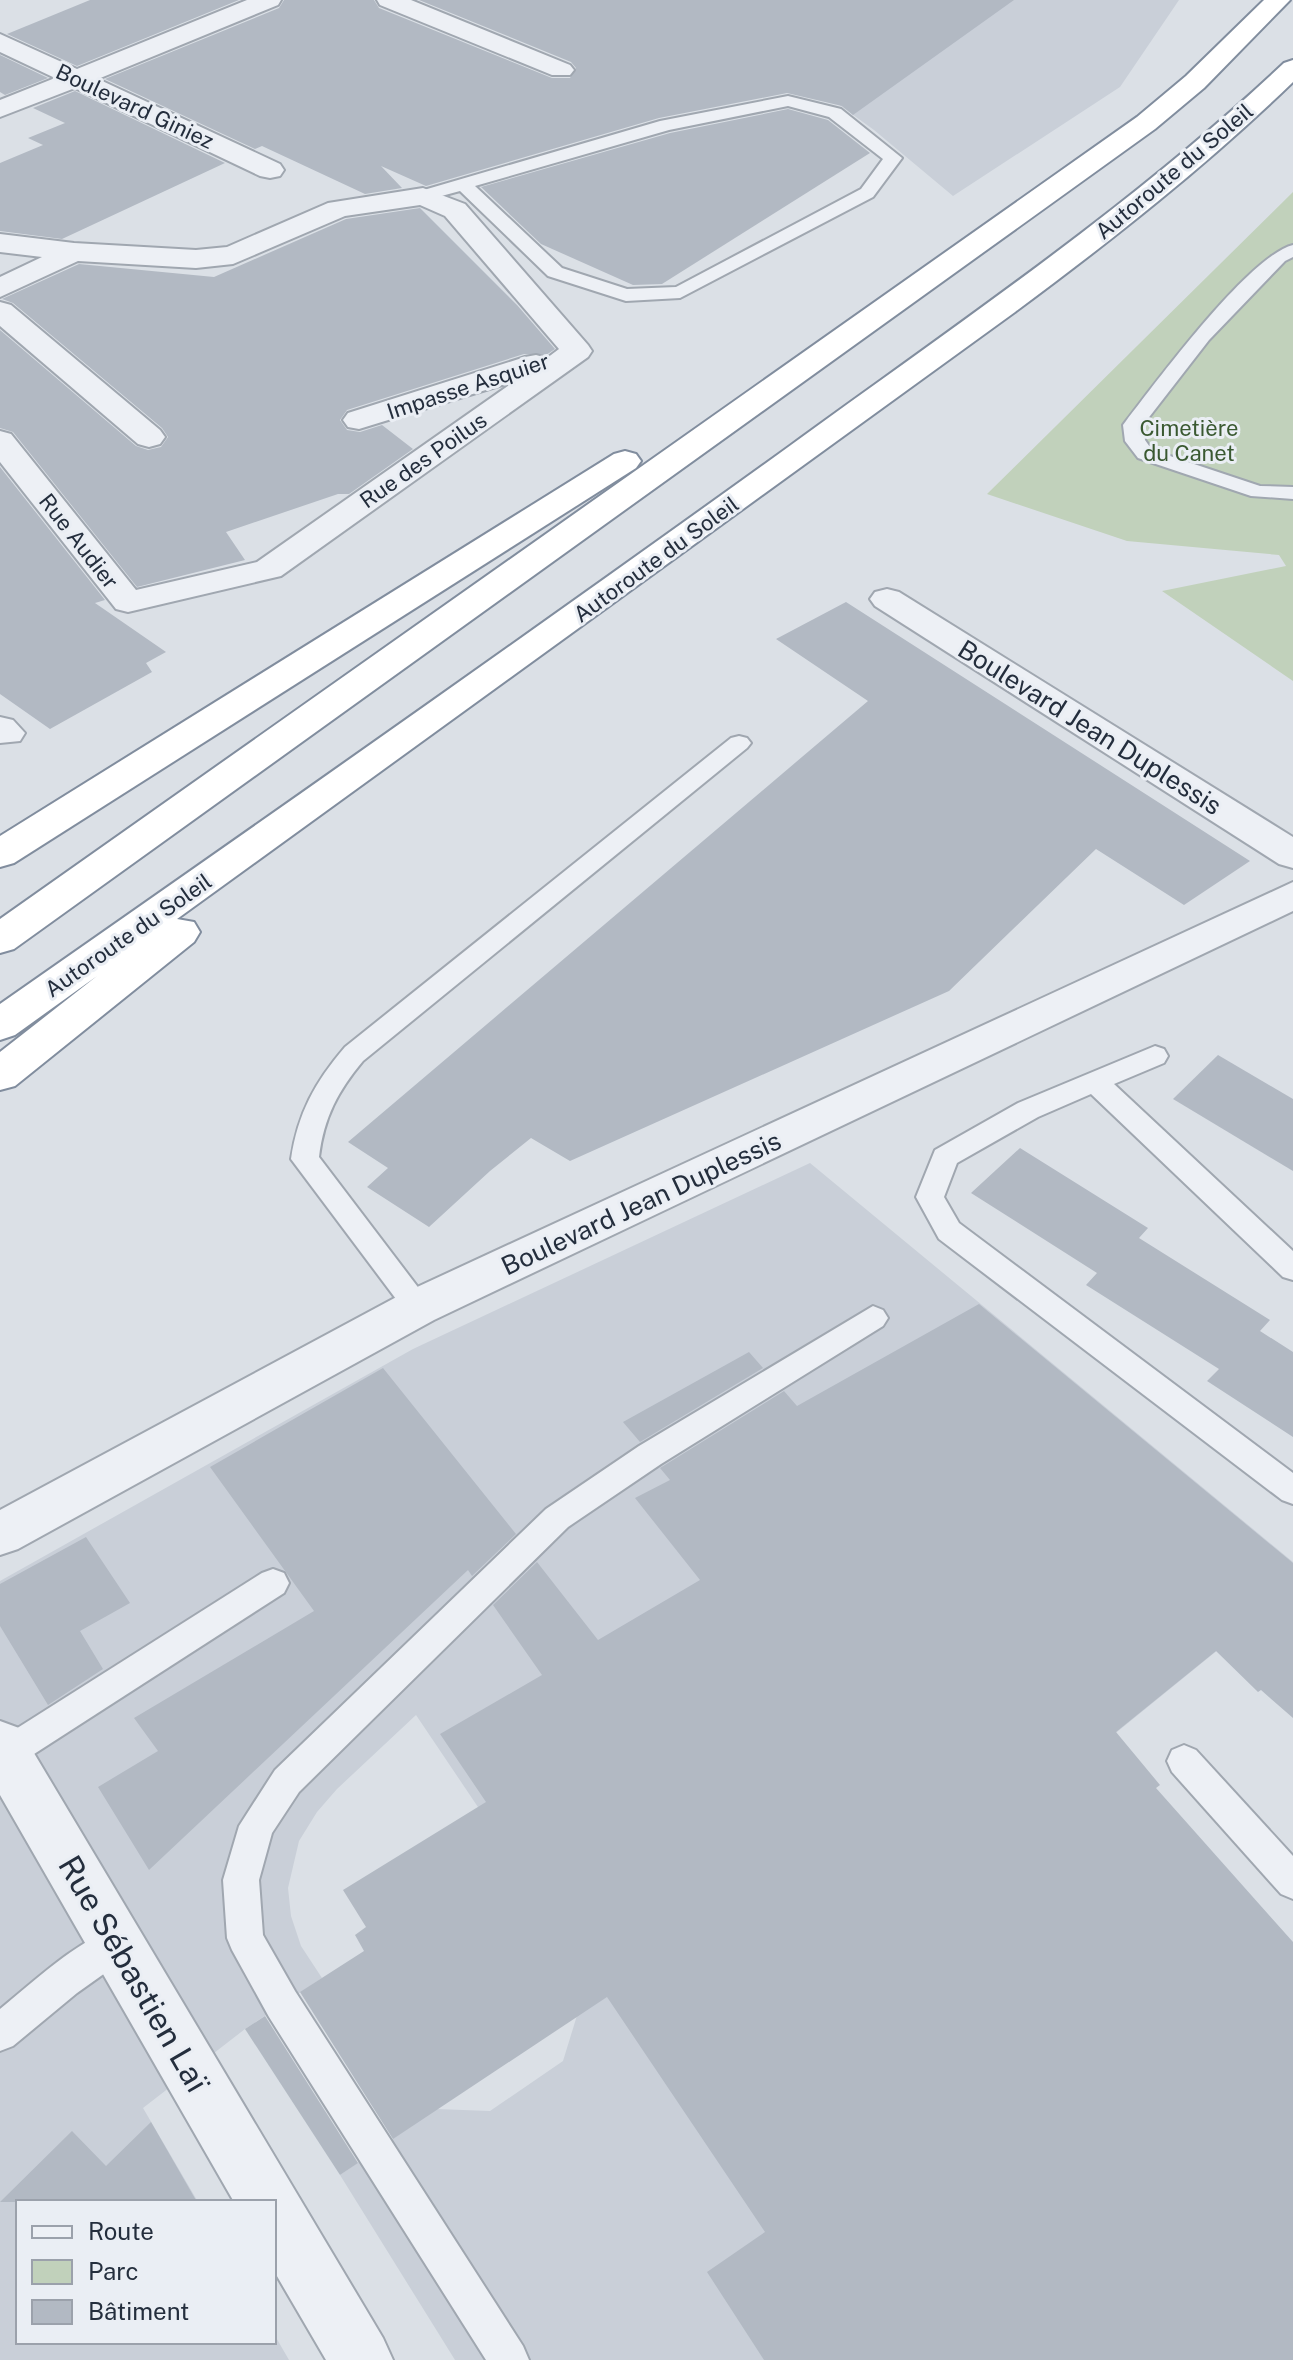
<svg xmlns="http://www.w3.org/2000/svg" width="1293" height="2360" viewBox="0 0 1293 2360" font-family="'Public Sans',sans-serif">
<rect width="100%" height="100%" fill="#dbe0e6"/>
<!-- built -->
<g fill="#c9cfd8">
<path d="M 655,0 L 1179,0 L 1120,87 L 953,196 L 874,130 L 816,88 L 631,119 Z"/>
<path d="M 810,1163 L 1293,1562 L 1293,1589 L 1064,1775 L 1293,2360 L 455,2360 L 340,2175 L 436,2109 L 490,2111 L 563,2061 L 713,1573 L 482,1813 L 416,1715 L 337,1789 L 317,1812 L 299,1841 L 288,1888 L 291,1916 L 301,1946 L 322,1978 L 245,2029 L 143,2108 L 198,2202 L 18,2202 L 18,2342 L 274,2342 L 274,2334 L 289,2360 L 0,2360 L 0,1581 L 413,1349 Z"/>
</g>
<!-- green -->
<path fill="#c1d1bb" d="M 1293,192 L 1293,681 L 1162,591 L 1286,566 L 1279,555 L 1127,541 L 987,494 Z"/>
<!-- building -->
<g fill="#b2b9c3">
<path d="M 90,0 L 239,0 L 77,66 L 7,34 Z"/>
<path d="M 284,0 L 374,0 L 379,8 L 552,78 L 570,78 L 576,68 L 571,62 L 419,0 L 1014,0 L 853,115 L 842,106 L 787,93 L 659,118 L 426,186 L 381,166 L 402,188 L 365,194 L 262,146 L 255,149 L 105,79 L 279,8 Z"/>
<path d="M 0,55 L 48,78 L 5,95 L 0,92 Z"/>
<path d="M 75,91 L 225,163 L 62,239 L 0,231 L 0,163 L 43,145 L 28,138 L 65,123 L 33,108 Z"/>
<path d="M 788,109 L 828,120 L 870,153 L 662,284 L 633,285 L 541,244 L 481,187 L 670,133 Z"/>
<path d="M 420,208 L 517,305 L 555,349 L 546,355 L 524,354 L 347,410 L 340,420 L 347,430 L 360,432 L 382,425 L 413,449 L 349,494 L 338,494 L 226,532 L 245,560 L 137,587 L 13,432 L 0,428 L 0,330 L 136,446 L 148,450 L 161,447 L 168,437 L 162,428 L 13,303 L 2,299 L 79,264 L 214,277 L 346,219 Z"/>
<path d="M 0,467 L 105,600 L 95,603 L 166,652 L 146,663 L 152,672 L 50,729 L 0,694 Z"/>
<path d="M 846,602 L 1250,861 L 1184,905 L 1096,849 L 949,991 L 570,1161 L 531,1138 L 490,1171 L 429,1227 L 367,1187 L 388,1168 L 348,1142 L 868,701 L 776,639 Z"/>
<path d="M 1218,1055 L 1293,1099 L 1293,1171 L 1173,1099 Z"/>
<path d="M 1020,1148 L 1148,1228 L 1139,1238 L 1270,1320 L 1260,1331 L 1293,1352 L 1293,1437 L 1207,1381 L 1219,1369 L 1086,1285 L 1097,1273 L 971,1193 Z"/>
<path d="M 979,1304 L 1293,1563 L 1293,1718 L 1261,1690 L 1258,1692 L 1216,1651 L 1116,1732 L 1160,1785 L 1156,1788 L 1293,1942 L 1293,2360 L 764,2360 L 707,2272 L 765,2232 L 607,1997 L 393,2139 L 300,1992 L 364,1951 L 355,1935 L 366,1927 L 343,1890 L 486,1802 L 440,1734 L 542,1675 L 493,1605 L 537,1562 L 598,1640 L 700,1580 L 635,1498 L 670,1480 L 660,1468 L 784,1391 L 797,1406 Z"/>
<path d="M 749,1352 L 763,1368 L 640,1442 L 623,1422 Z"/>
<path d="M 383,1368 L 516,1534 L 472,1576 L 468,1570 L 149,1870 L 98,1787 L 158,1751 L 134,1718 L 314,1611 L 210,1467 Z"/>
<path d="M 86,1537 L 130,1603 L 80,1631 L 103,1669 L 48,1705 L 0,1626 L 0,1584 Z"/>
<path d="M 265,2016 L 358,2163 L 340,2175 L 245,2029 Z"/>
<path d="M 151,2122 L 197,2202 L 0,2202 L 72,2131 L 106,2166 Z"/>
</g>
<g fill="none" stroke-linecap="round" stroke-linejoin="round">
<defs>
<g id="lane">
<path d="M 788,96 L 841,109 L 902,158 L 873,197 L 680,298 L 626,301 L 548,276 L 460,191 L 423,201 L 414,196 L 417,192 L 660,121 ZM 788,106 L 829,117 L 883,159 L 861,189 L 676,287 L 627,289 L 562,268 L 475,186 L 669,130 Z"/>
<path d="M 1293,245 L 1293,257 L 1285,261 L 1209,340 L 1143,425 L 1145,440 L 1152,450 L 1260,486 L 1293,487 L 1293,499 L 1251,496 L 1138,458 L 1125,441 L 1123,425 L 1126,421 C 1157,381 1249,256 1293,245 Z"/>
<path d="M 739,736 L 747,738 L 751,743 L 747,748 L 363,1061 C 338,1091 324,1117 319,1157 L 433,1307 L 428,1315 L 418,1319 L 408,1315 L 291,1159 C 298,1113 315,1082 345,1047 L 731,738 Z"/>
<path d="M 1155,1046 L 1164,1049 L 1168,1056 L 1164,1063 L 1114,1084 L 1293,1251 L 1293,1280 L 1283,1277 L 1091,1094 L 1038,1117 L 957,1163 L 944,1197 L 959,1223 L 1293,1473 L 1293,1504 L 1282,1500 L 939,1239 L 916,1197 L 935,1150 L 1018,1103 Z"/>
<path d="M 873,1306 L 883,1310 L 888,1318 L 883,1326 L 661,1464 L 568,1527 L 299,1792 L 272,1833 L 259,1880 L 263,1935 L 295,1991 L 523,2346 L 529,2360 L 486,2360 L 269,2017 L 232,1950 L 227,1938 L 223,1880 L 239,1826 L 275,1770 L 546,1509 L 639,1446 Z"/>
<path d="M 273,1569 L 284,1573 L 289,1583 L 284,1593 L 17,1765 L 5,1770 L 0,1768 L 0,1739 L 262,1573 Z"/>
<path d="M 1184,1745 L 1196,1750 L 1293,1856 L 1293,1899 L 1281,1894 L 1172,1772 L 1167,1761 L 1172,1750 Z"/>
<path d="M 116,1927 L 129,1932 L 134,1944 L 129,1956 L 77,1993 L 13,2046 L 0,2051 L 0,2009 C 36,1980 73,1944 116,1927 Z"/>
</g>
<g id="street">
<path d="M 247,0 L 281,0 L 278,5 L 98,79 L 280,164 L 284,170 L 280,176 L 270,178 L 260,176 L 75,88 L 0,117 L 0,100 L 55,78 L 0,52 L 0,34 L 77,69 Z"/>
<path d="M 377,0 L 411,0 L 570,65 L 574,70 L 570,75 L 552,75 L 380,5 Z"/>
<path d="M 423,188 L 465,204 L 588,345 L 592,351 L 588,357 L 281,576 L 128,612 L 116,609 L 0,462 L 0,431 L 11,434 L 136,590 L 257,562 L 515,381 L 359,429 L 348,427 L 343,420 L 348,413 L 525,357 L 536,355 L 547,358 L 559,349 L 445,216 L 420,205 L 345,216 L 233,264 L 196,268 L 78,261 L 0,297 L 0,277 L 42,257 L 0,252 L 0,234 L 74,243 L 196,250 L 227,247 L 328,203 Z"/>
<path d="M 0,302 L 11,305 L 160,430 L 165,437 L 160,444 L 149,447 L 138,444 L 0,326 Z"/>
<path d="M 887,589 L 899,592 L 1293,837 L 1293,868 L 1279,864 L 875,606 L 870,599 L 875,592 Z"/>
<path d="M 0,717 L 13,720 L 25,733 L 20,741 L 0,743 Z"/>
<path d="M 1293,882 L 1293,911 L 434,1320 L 18,1549 L 0,1555 L 0,1510 L 402,1294 Z"/>
<path d="M 0,1721 L 19,1728 L 383,2338 L 393,2360 L 326,2360 L 274,2271 L 274,2202 L 234,2202 L 0,1795 Z"/>
</g>
<g id="highway">
<path d="M 1264,0 L 1290,0 L 1204,88 L 1155,129 L 14,949 L 0,953 L 0,919 L 1137,117 L 1186,76 Z"/>
<path d="M 1293,60 L 1293,82 C 1206,166 1112,240 1015,312 L 177,919 L 194,922 L 200,932 L 194,942 L 15,1086 L 0,1090 L 0,1052 L 97,976 L 15,1035 L 0,1040 L 0,1004 C 265,819 529,634 791,445 C 960,322 1132,206 1284,63 Z"/>
<path d="M 625,451 L 636,454 L 641,461 L 636,468 L 14,863 L 0,867 L 0,836 L 614,454 Z"/>
</g>
</defs>
<!-- lane casing -->
<use href="#lane" stroke="#a0a7b0" stroke-width="4"/>
<!-- street casing -->
<use href="#street" stroke="#a0a7b0" stroke-width="4"/>
<!-- highway casing -->
<use href="#highway" stroke="#818d9e" stroke-width="4"/>
<!-- lane -->
<use href="#lane" fill="#edf0f5" fill-rule="evenodd"/>
<!-- street -->
<use href="#street" fill="#edf0f5" fill-rule="evenodd"/>
<!-- highway -->
<use href="#highway" fill="#fff" fill-rule="evenodd"/>
</g>
<g text-anchor="middle" dominant-baseline="central" stroke-width="6" stroke-linejoin="round" paint-order="stroke">
<!-- far-street labels -->
<g font-size="22" fill="#242e3d" stroke="#eaeef4">
<text transform="translate(135 106) rotate(25)">Boulevard Giniez</text>
<text transform="translate(1174 171) rotate(-40)">Autoroute du Soleil</text>
<text transform="translate(468 386) rotate(-18)">Impasse Asquier</text>
<text transform="translate(423 460) rotate(-35)">Rue des Poilus</text>
<text transform="translate(79 541) rotate(52)">Rue Audier</text>
<text transform="translate(656 559) rotate(-36)">Autoroute du Soleil</text>
<text transform="translate(128 935) rotate(-35)">Autoroute du Soleil</text>
</g>
<!-- far-park labels -->
<g font-size="22" fill="#3a5931" stroke="#eaeef4">
<text x="1189" y="428">Cimetière<tspan x="1189" dy="25">du Canet</tspan></text>
</g>
<!-- street labels -->
<g font-size="26" fill="#242e3d" stroke="#eaeef4">
<text transform="translate(1090 727) rotate(32)">Boulevard Jean Duplessis</text>
<text transform="translate(641 1203) rotate(-25)">Boulevard Jean Duplessis</text>
</g>
<!-- near-street labels -->
<g font-size="32" fill="#242e3d" stroke="#eaeef4">
<text transform="translate(134 1974) rotate(60)">Rue Sébastien Laï</text>
</g>
</g>
<!-- legend -->
<rect x="16" y="2200" width="260" height="144" fill="#eaeef4" stroke="#9ba1ab" stroke-width="2"/>
<rect x="32" y="2226" width="40" height="12" fill="#edf0f5" stroke="#9ba1ab" stroke-width="2"/>
<text x="88" y="2240" font-size="24" fill="#242e3d">Route</text>
<rect x="32" y="2260" width="40" height="24" fill="#c1d1bb" stroke="#9ba1ab" stroke-width="2"/>
<text x="88" y="2280" font-size="24" fill="#242e3d">Parc</text>
<rect x="32" y="2300" width="40" height="24" fill="#b2b9c3" stroke="#9ba1ab" stroke-width="2"/>
<text x="88" y="2320" font-size="24" fill="#242e3d">Bâtiment</text>
</svg>
